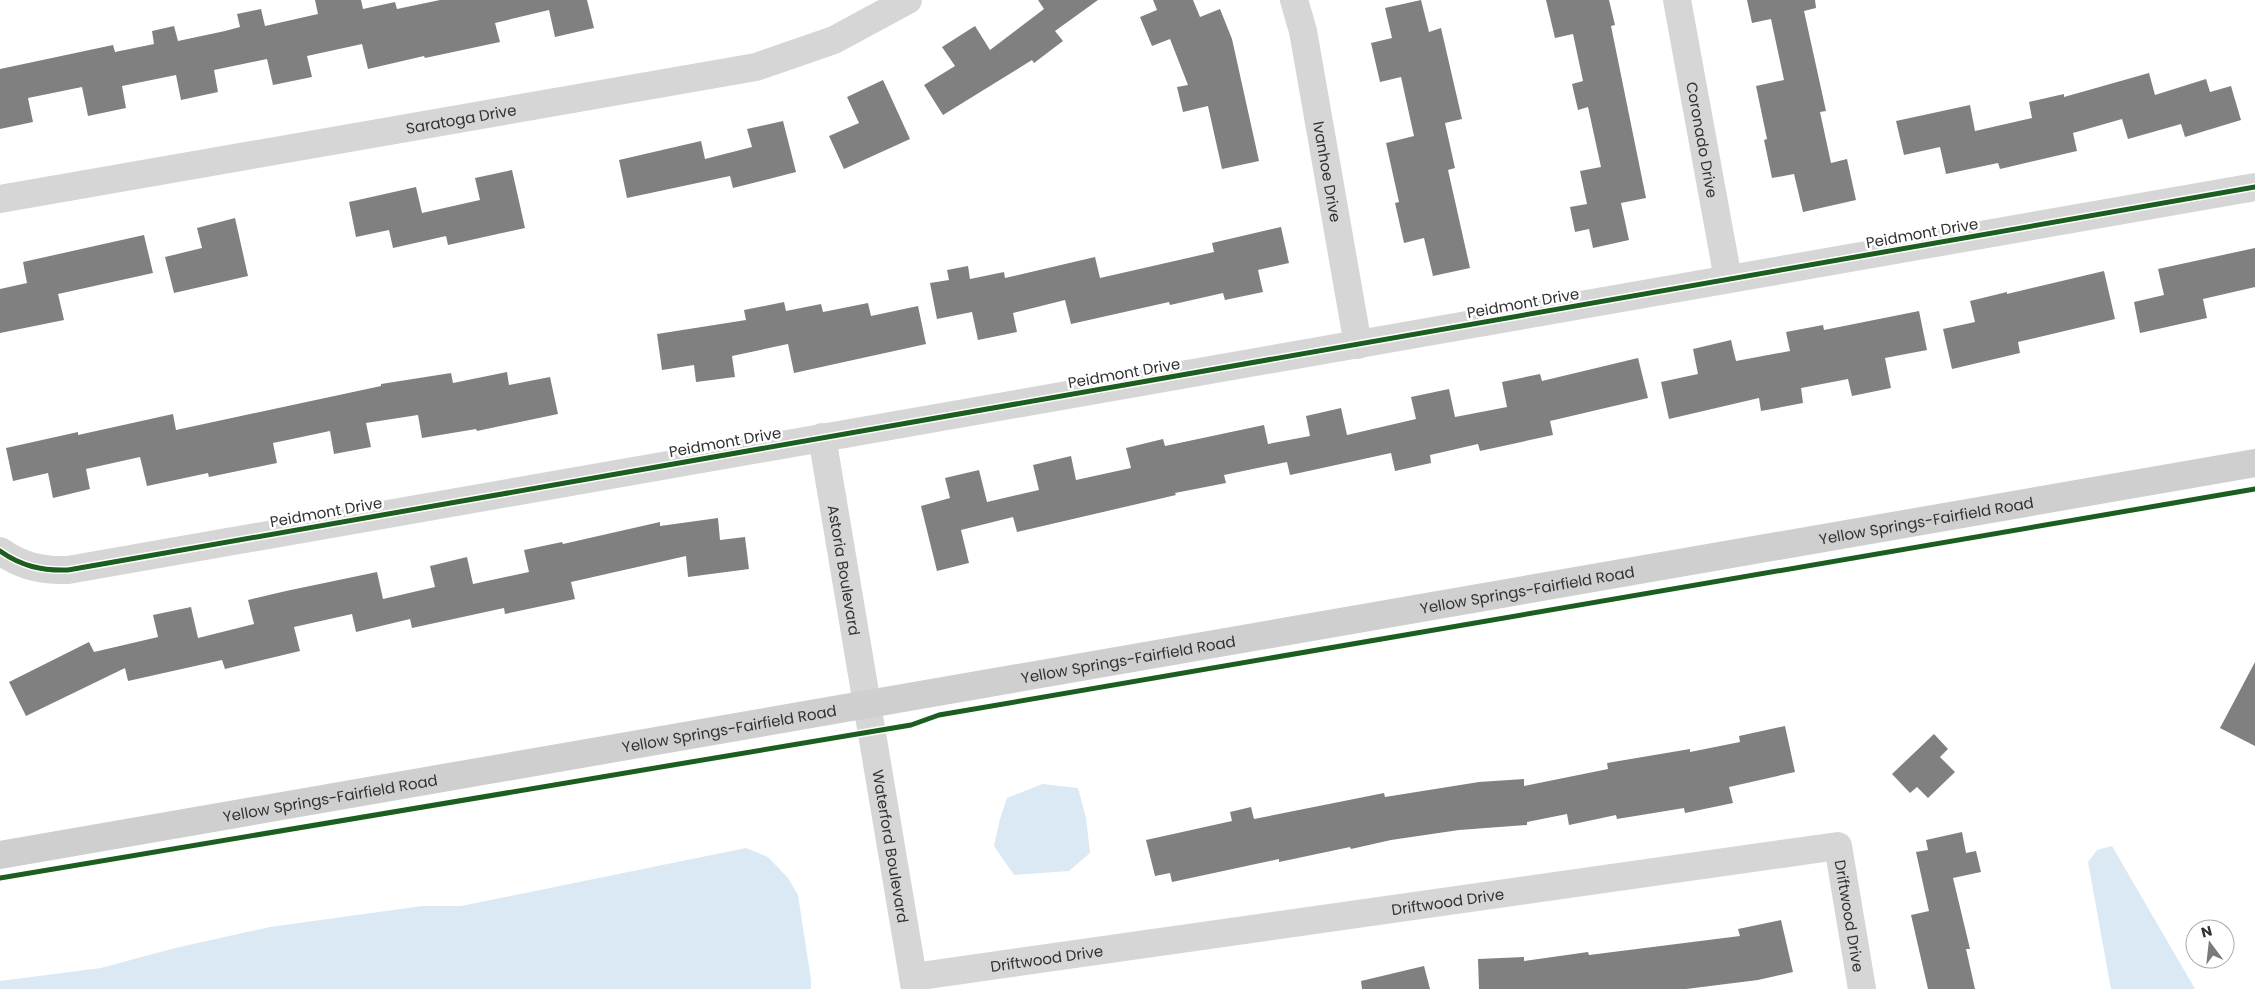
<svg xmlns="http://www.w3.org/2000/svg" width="2255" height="989" viewBox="0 0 2255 989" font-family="Poppins,sans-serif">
<rect width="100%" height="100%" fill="#fff"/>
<!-- water -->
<g fill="#dae9f4">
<path d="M 1042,784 L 1078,788 L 1086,818 L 1090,853 L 1069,871 L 1014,875 L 994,846 L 1000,819 L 1007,798 Z"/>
<path d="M 2112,846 L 2195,989 L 2111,989 L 2088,862 L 2097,850 Z"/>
<path d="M 746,848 L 768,857 L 788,878 L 798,895 L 811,980 L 811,989 L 0,989 L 0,981 L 101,968 L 175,948 L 270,927 L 422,906 L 461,906 Z"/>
</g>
<!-- building -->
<g fill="#808080">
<path d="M 315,0 L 361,0 L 363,9 L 395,2 L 397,9 L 440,0 L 587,0 L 594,28 L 555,37 L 549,10 L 495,23 L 500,42 L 425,58 L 424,56 L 368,69 L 362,44 L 307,56 L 312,77 L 273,85 L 267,59 L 214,70 L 218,92 L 181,100 L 176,75 L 122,86 L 126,108 L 88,116 L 82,87 L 28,98 L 33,122 L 0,129 L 0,69 L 113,45 L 115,52 L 154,44 L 152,31 L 174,26 L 178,41 L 225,31 L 240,27 L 237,14 L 261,9 L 265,26 L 318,14 Z"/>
<path d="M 1038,0 L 1098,0 L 1055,31 L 1063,41 L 1034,63 L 1032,60 L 943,115 L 924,85 L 955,66 L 942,47 L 975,26 L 990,50 L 1044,9 Z"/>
<path d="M 1153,0 L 1193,0 L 1200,17 L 1220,9 L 1232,39 L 1259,161 L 1222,169 L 1208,106 L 1183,112 L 1177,87 L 1188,85 L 1170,39 L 1152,46 L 1140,17 L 1157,10 Z"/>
<path d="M 1421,0 L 1429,32 L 1441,28 L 1462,119 L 1445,123 L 1455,168 L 1448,170 L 1470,268 L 1433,276 L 1424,238 L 1404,243 L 1395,203 L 1399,202 L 1386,143 L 1414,136 L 1401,77 L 1380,82 L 1371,43 L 1392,38 L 1385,8 Z"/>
<path d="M 1546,0 L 1609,0 L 1615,25 L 1611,26 L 1646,198 L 1621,203 L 1629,240 L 1593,248 L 1589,229 L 1575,232 L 1570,207 L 1587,204 L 1580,171 L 1601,167 L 1588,107 L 1578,110 L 1572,84 L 1583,81 L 1573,34 L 1555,38 Z"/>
<path d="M 1747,0 L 1815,0 L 1816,8 L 1804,11 L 1826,111 L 1820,112 L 1831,163 L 1847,159 L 1856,200 L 1803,212 L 1794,174 L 1772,178 L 1764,140 L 1767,139 L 1756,86 L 1784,80 L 1771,19 L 1752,23 Z"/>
<path d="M 2149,73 L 2155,95 L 2206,79 L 2210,92 L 2231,86 L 2241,120 L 2185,137 L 2181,124 L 2128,139 L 2122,119 L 2073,133 L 2077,151 L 2000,169 L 1998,163 L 1946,174 L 1940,147 L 1904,155 L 1896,121 L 1970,105 L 1975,131 L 2032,118 L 2029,102 L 2064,94 L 2064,97 Z"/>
<path d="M 883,80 L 910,139 L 844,169 L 829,136 L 859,123 L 847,97 Z"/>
<path d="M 783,121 L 796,172 L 733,188 L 730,176 L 627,198 L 619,160 L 701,141 L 705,159 L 752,147 L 747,129 Z"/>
<path d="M 512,170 L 525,228 L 448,245 L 446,236 L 393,248 L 389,230 L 356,237 L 349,202 L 416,187 L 422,213 L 480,200 L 475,178 Z"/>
<path d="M 235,218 L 248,276 L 174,293 L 165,257 L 202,248 L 197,228 Z"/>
<path d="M 1281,227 L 1289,263 L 1258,270 L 1263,292 L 1225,300 L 1223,293 L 1170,305 L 1169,302 L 1071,324 L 1065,300 L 1013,313 L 1017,332 L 978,340 L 972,312 L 937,319 L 930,283 L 949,280 L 947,270 L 968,266 L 970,279 L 1004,272 L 1005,278 L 1095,257 L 1100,278 L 1214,252 L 1212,243 Z"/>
<path d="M 144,235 L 153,273 L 58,294 L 64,320 L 0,333 L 0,289 L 27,283 L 23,262 Z"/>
<path d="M 2255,248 L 2255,287 L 2203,299 L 2207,318 L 2140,333 L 2134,302 L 2164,295 L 2158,269 Z"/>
<path d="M 2104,271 L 2115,319 L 2018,342 L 2020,353 L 1952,369 L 1943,329 L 1975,322 L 1970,301 L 2007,292 L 2007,294 Z"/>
<path d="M 784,302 L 786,311 L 821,304 L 823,312 L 868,303 L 871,316 L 918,306 L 926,344 L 794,373 L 788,344 L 732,356 L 735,377 L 696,382 L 694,365 L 662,370 L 657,334 L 746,320 L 744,310 Z"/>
<path d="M 1919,311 L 1927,350 L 1885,358 L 1891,388 L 1852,396 L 1848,379 L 1801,388 L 1803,403 L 1761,411 L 1759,398 L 1669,419 L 1661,382 L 1698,374 L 1693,349 L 1731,340 L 1736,361 L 1790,351 L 1786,332 L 1823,325 L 1824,330 Z"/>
<path d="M 1638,358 L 1648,398 L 1550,421 L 1553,435 L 1480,451 L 1478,444 L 1430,455 L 1431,463 L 1395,471 L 1391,453 L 1290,475 L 1287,462 L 1224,475 L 1226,483 L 1175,493 L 1176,495 L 1017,532 L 1013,517 L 961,530 L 969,563 L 937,571 L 921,506 L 950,498 L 945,478 L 979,470 L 987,502 L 1039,490 L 1033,465 L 1071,456 L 1076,480 L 1131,468 L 1126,448 L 1163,439 L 1165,446 L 1264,425 L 1268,444 L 1310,436 L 1306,416 L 1341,408 L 1347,435 L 1416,419 L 1411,397 L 1449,389 L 1455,417 L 1507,407 L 1502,382 L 1540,374 L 1542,381 Z"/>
<path d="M 507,372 L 509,385 L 550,377 L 558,414 L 477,431 L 476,429 L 422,438 L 418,415 L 366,423 L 371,447 L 334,454 L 330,431 L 273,443 L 277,463 L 209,477 L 208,473 L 147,486 L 140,457 L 86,469 L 90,489 L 53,498 L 48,473 L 13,481 L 6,448 L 78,432 L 78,435 L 173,414 L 176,430 L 381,386 L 381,384 L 451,373 L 453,383 Z"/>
<path d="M 718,518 L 720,540 L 745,537 L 749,569 L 688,577 L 686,556 L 571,582 L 575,599 L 505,614 L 504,608 L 412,628 L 410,619 L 356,632 L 352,614 L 294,627 L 300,651 L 225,669 L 222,660 L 128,681 L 125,668 L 26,716 L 9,682 L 89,642 L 94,652 L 158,637 L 153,615 L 191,607 L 198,638 L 254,624 L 248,600 L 286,591 L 377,572 L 383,599 L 435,587 L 430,566 L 467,557 L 473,584 L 529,572 L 524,550 L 562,542 L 563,544 L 660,522 L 660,526 Z"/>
<path d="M 2255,662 L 2255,746 L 2220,728 Z"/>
<path d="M 1785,726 L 1795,772 L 1729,787 L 1733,803 L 1685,813 L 1684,808 L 1617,819 L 1616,815 L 1569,825 L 1567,814 L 1527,822 L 1527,825 L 1459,830 L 1391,840 L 1351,849 L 1350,847 L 1279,862 L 1279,859 L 1172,882 L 1170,873 L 1155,876 L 1146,840 L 1232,821 L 1230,812 L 1251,807 L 1254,819 L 1384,793 L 1385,797 L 1479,782 L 1524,779 L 1524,786 L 1608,769 L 1607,763 L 1690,749 L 1690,752 L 1740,742 L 1739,736 Z"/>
<path d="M 1934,734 L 1948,749 L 1940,757 L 1955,772 L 1928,798 L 1917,787 L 1910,793 L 1892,774 Z"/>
<path d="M 1962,832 L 1966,853 L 1976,851 L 1981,872 L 1953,878 L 1970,949 L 1966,949 L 1975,989 L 1928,989 L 1911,915 L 1929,911 L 1916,852 L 1928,850 L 1926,840 Z"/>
<path d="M 1781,920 L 1793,972 L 1758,980 L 1686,989 L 1479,989 L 1478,959 L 1524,957 L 1524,961 L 1588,952 L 1589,955 L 1740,936 L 1738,929 Z"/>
<path d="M 1424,966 L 1430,989 L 1362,989 L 1361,981 Z"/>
</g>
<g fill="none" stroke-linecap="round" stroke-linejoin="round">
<!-- minor -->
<g stroke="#d6d6d6" stroke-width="28">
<path id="s1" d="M 1294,0 L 1303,31 L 1358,345"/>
<path id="s2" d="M 1677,0 L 1728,279"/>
<path id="s3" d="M 0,199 L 756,67 L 834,40 L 908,0"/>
<path id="s4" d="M 822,437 L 915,989"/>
<path d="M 0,551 C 21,566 42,571 68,570 L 2255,187"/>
<path id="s5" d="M 913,977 L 1838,846 L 1862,989"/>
</g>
<!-- secondary -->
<path stroke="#cfcfcf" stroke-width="28" id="s6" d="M 0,855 L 2255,463"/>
<defs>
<g id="cycleway">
<path d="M 0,551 C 21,566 42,571 68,570 L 2255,187"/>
<path d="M 0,878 L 911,725 L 939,715 L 2255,489"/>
</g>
</defs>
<!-- cycleway casing -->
<use href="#cycleway" stroke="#fff" stroke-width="8"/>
<!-- cycleway -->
<use href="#cycleway" stroke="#1b5e20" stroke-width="5"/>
</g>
<g text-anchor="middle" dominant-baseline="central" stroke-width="5" stroke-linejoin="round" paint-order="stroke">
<!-- street labels -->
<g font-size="15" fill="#323232" stroke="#fff">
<text stroke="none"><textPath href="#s3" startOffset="468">Saratoga Drive</textPath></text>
<text stroke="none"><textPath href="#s2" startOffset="142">Coronado Drive</textPath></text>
<text stroke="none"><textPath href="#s1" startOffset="175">Ivanhoe Drive</textPath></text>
<text transform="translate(1922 233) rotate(-10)">Peidmont Drive</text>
<text transform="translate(1523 303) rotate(-10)">Peidmont Drive</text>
<text transform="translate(1124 373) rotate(-10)">Peidmont Drive</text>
<text transform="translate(725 442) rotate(-10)">Peidmont Drive</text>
<text transform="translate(326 512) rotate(-10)">Peidmont Drive</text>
<text stroke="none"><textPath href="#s6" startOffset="1955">Yellow Springs-Fairfield Road</textPath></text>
<text stroke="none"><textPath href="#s4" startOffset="135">Astoria Boulevard</textPath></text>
<text stroke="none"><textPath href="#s6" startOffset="1550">Yellow Springs-Fairfield Road</textPath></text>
<text stroke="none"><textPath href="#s6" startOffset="1145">Yellow Springs-Fairfield Road</textPath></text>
<text stroke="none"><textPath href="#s6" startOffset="740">Yellow Springs-Fairfield Road</textPath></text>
<text stroke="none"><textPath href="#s6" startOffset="335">Yellow Springs-Fairfield Road</textPath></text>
<text stroke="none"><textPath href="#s4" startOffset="415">Waterford Boulevard</textPath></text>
<text stroke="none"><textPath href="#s5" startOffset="540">Driftwood Drive</textPath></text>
<text stroke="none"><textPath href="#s5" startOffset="1005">Driftwood Drive</textPath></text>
<text stroke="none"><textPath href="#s5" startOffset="135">Driftwood Drive</textPath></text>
</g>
</g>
<!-- north arrow -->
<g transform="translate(2210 944) rotate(345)"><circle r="24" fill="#ffffff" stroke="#adadad"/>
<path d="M0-4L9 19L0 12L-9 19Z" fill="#7a7a7a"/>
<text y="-8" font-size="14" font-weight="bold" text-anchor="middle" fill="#323232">N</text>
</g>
</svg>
